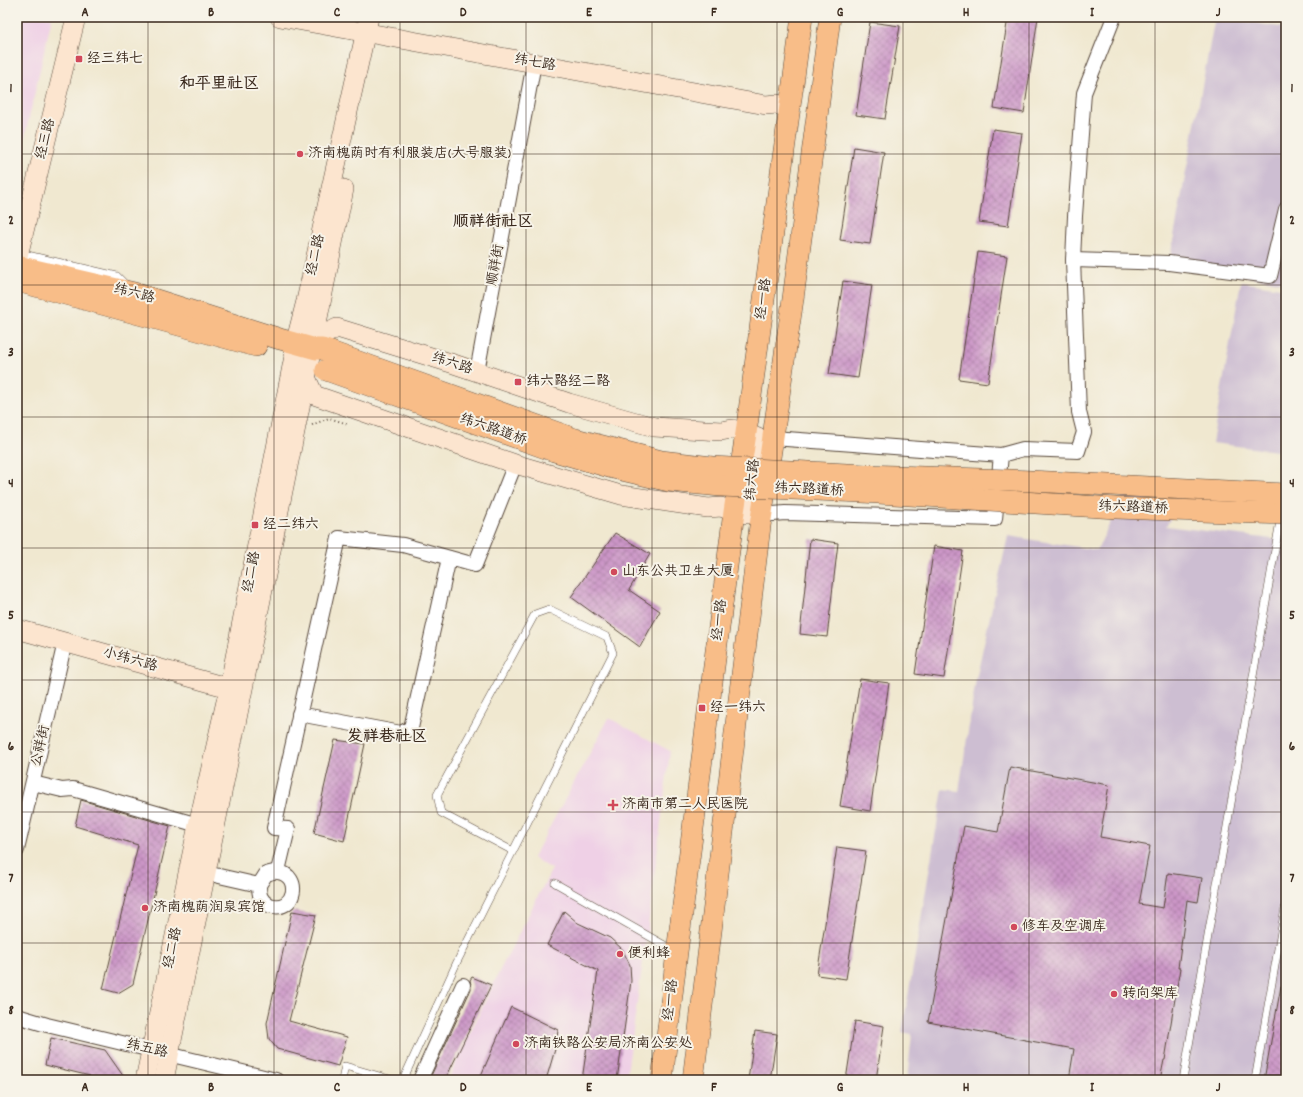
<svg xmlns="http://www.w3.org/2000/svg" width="1303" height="1097" viewBox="0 0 1303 1097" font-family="Dekko,'LXGW WenKai TC',sans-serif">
<defs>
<pattern id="building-cross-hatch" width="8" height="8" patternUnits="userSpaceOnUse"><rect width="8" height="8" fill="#cc96c8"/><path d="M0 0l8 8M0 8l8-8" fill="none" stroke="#a77ba2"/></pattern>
</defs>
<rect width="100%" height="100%" fill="#f7f3e8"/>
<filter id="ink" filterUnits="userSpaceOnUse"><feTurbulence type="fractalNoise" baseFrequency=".025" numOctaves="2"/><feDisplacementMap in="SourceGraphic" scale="8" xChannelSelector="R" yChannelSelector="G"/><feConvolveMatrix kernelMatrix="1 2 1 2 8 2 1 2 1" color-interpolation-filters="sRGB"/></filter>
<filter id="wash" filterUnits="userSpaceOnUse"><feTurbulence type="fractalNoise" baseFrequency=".012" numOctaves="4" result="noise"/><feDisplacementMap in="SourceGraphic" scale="16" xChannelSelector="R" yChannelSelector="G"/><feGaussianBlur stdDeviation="0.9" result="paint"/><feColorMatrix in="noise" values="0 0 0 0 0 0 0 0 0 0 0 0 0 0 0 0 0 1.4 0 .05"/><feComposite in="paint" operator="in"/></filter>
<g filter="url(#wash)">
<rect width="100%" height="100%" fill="#f0e8d0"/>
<!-- built -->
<g fill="#efd0e6">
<path d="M 17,17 L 52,17 L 17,171 Z"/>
<path d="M 609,718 L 670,751 L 648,926 L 626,1080 L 448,1080 L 500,970 L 552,869 L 533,858 Z"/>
</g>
<!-- industrial -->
<g fill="#cdbed2">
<path d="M 1215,17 L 1286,28 L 1286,283 L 1169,263 Z"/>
<path d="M 1241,282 L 1286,289 L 1286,452 L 1212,443 Z"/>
<path d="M 1127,488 L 1175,511 L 1166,526 L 1280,540 L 1286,508 L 1286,1080 L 907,1080 L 912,1034 L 902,1032 L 943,789 L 959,791 L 976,679 L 1008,536 L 1097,550 Z"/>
</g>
<g id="blocks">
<!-- building -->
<g fill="url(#building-cross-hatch)">
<path d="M 1008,17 L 1038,17 L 1024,113 L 994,108 Z"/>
<path d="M 870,22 L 900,26 L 885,119 L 856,115 Z"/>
<path d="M 993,129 L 1022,133 L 1008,226 L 979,222 Z"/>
<path d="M 854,147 L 884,152 L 870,244 L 840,240 Z"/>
<path d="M 978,252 L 1007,256 L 988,383 L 959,379 Z"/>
<path d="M 843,281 L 872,285 L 858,378 L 829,374 Z"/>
<path d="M 615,533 L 650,554 L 629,590 L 660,611 L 640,647 L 571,597 Z"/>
<path d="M 810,539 L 838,543 L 827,637 L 800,634 Z"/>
<path d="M 934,546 L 963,551 L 944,678 L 915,674 Z"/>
<path d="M 860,679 L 889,683 L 870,811 L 840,806 Z"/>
<path d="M 335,740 L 365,744 L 344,841 L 314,833 Z"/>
<path d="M 1010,767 L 1109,785 L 1100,837 L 1150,846 L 1139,904 L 1163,908 L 1168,873 L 1202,878 L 1198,902 L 1187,900 L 1178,968 L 1180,968 L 1165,1060 L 1164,1060 L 1160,1080 L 1069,1080 L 1074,1049 L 928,1022 L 964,826 L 998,832 Z"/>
<path d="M 81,800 L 170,826 L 133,984 L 118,993 L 103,989 L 138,845 L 75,826 Z"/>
<path d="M 837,847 L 866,851 L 846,979 L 817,975 Z"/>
<path d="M 292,911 L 316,915 L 289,1021 L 347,1037 L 338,1066 L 277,1049 L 269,1039 L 267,1023 Z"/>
<path d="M 564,911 L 578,923 L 610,938 L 622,949 L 630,965 L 631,981 L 617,1080 L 582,1080 L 598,971 L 547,945 Z"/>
<path d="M 472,977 L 491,985 L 445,1080 L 429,1080 L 471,989 L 471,985 L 470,980 Z"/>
<path d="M 1281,986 L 1286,986 L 1286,1080 L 1264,1080 Z"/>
<path d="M 511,1007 L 558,1030 L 556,1046 L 546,1080 L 479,1080 Z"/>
<path d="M 855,1021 L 884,1026 L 876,1080 L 846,1080 Z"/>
<path d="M 755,1031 L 777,1034 L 770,1080 L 748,1080 Z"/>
<path d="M 51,1038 L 105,1050 L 126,1080 L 89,1080 L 90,1076 L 45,1065 Z"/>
</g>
</g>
</g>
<g filter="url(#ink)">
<use href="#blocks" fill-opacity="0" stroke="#564639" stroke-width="1"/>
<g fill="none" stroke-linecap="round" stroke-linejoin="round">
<defs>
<g id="lane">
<path d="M 19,253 L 117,276 L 126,285"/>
<path d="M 555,883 L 675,951"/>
<path d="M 342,1080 L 345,1066 L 393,1080"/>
<path d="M 403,1080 L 457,962 L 613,653 L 607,637 L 549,609 L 535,614 L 437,795 L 441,813 L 513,851"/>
<path d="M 1183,1080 L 1281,515"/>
<path d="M 1255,1080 L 1286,903"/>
</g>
<g id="street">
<path d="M 1073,260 L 1169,263 L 1270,276 L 1286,209"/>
<path d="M 477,372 L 534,63"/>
<path d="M 773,438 L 1001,455 L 1023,449 L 1078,451 L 1084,432 L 1079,412 L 1073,260 L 1075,216 L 1084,93 L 1114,17"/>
<path d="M 761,515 L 785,513 L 995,519 L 1001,455"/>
<path d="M 299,714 L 401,733 L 411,728 L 449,558"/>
<path d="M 33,783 L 62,790 L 73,789 L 198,825"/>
<path d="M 17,850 L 65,642"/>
<path d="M 197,871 L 259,885 C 259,894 260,901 269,905 C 296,914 302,875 278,872 C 275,871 270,873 266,874 L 259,885"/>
<path d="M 278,871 L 288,829 L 274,828 L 339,538 L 403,545 L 475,565 L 515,464"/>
<path d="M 17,1016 L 47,1025 L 276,1080"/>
<path d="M 420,1080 L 463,985"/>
</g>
<g id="secondary">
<path d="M 280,17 L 766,105 L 777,104 L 789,109"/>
<path d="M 17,260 L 76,17"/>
<path d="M 306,342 L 314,340 L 337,328 L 454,364 L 569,403 L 654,427 L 721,431 L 732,429 L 746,433 L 758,438 L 748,506 L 761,515"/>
<path d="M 304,373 L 314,395 L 515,464 L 621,495 L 708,508 L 721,507 L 734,512 L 749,514"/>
<path d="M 17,629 L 240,691"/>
<path d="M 145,1080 L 198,825 L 229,688 L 294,356 L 295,344 L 306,301 L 369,17"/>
<path d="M 164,1080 L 344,189"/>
</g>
<g id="primary">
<path d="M 17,266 L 134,293 L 280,339 L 316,349 L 322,349 L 331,352"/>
<path d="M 17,281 L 256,346"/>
<path d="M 662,1080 L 677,952 L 734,512 L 746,433 L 802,17"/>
<path d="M 693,1080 L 760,526 L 793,299 L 830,17"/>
</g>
</defs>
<!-- lane casing -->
<use href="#lane" stroke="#564639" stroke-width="8"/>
<!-- street casing -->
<use href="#street" stroke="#564639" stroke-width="16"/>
<!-- secondary casing -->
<use href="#secondary" stroke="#564639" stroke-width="20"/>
<!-- primary casing -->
<use href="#primary" stroke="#564639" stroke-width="22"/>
<!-- path -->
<path stroke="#564639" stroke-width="2" stroke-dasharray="1 3" stroke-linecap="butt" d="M 312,425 L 329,418 L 348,424"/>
<!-- lane -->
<use href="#lane" stroke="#fff" stroke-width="7"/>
<!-- street -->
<use href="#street" stroke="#fff" stroke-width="14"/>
<!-- secondary -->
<use href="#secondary" stroke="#fce5cf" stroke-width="19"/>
<!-- primary -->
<use href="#primary" stroke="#f8bd88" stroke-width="21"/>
<defs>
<g id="primary-bridge">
<path d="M 331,352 L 575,439 L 661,461 L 712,467 L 866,475 L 1010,480 L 1286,494"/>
<path d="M 326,370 L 554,451 L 609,467 L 669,481 L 721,486 L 862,492 L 1116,508 L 1286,514"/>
</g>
</defs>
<!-- primary-bridge casing -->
<use href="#primary-bridge" stroke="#564639" stroke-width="22" stroke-linecap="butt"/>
<!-- primary-bridge -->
<use href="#primary-bridge" stroke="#f8bd88" stroke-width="21"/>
</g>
</g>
<!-- grid -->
<path fill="none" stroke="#3b2a1e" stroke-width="1" stroke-opacity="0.55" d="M 148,17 L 148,1080M 274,17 L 274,1080M 400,17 L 400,1080M 526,17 L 526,1080M 652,17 L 652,1080M 777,17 L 777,1080M 903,17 L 903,1080M 1029,17 L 1029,1080M 1155,17 L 1155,1080M 17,154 L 1286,154M 17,285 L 1286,285M 17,417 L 1286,417M 17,548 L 1286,548M 17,680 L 1286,680M 17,812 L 1286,812M 17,943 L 1286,943"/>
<!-- markers -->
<g fill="#d1495b" stroke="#f7f3e8" stroke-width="1.5">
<rect x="75" y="55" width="8" height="8" rx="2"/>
<circle cx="300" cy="154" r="4"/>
<rect x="514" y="378" width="8" height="8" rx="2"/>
<rect x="251" y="521" width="8" height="8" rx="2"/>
<circle cx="614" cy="572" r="4"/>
<rect x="698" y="704" width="8" height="8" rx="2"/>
<path d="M611 799h4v4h4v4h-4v4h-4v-4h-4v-4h4z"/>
<circle cx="145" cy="908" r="4"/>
<circle cx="1014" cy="927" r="4"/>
<circle cx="620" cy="954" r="4"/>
<circle cx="1114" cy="994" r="4"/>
<circle cx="516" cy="1044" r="4"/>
</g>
<g text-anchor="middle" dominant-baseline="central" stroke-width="4" stroke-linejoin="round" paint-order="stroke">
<!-- poi labels -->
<g font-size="14" fill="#3b2a1e" stroke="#f7f3e8" text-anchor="start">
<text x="87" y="59">经三纬七</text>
<text x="308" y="154">济南槐荫时有利服装店(大号服装)</text>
<text x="526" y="382">纬六路经二路</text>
<text x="263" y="525">经二纬六</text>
<text x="622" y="572">山东公共卫生大厦</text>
<text x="710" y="708">经一纬六</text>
<text x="622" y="805">济南市第二人民医院</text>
<text x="153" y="908">济南槐荫润泉宾馆</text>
<text x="1022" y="927">修车及空调库</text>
<text x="628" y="954">便利蜂</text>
<text x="1122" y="994">转向架库</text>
<text x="524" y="1044">济南铁路公安局济南公安处</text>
</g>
<!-- street labels -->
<g font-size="14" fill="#3b2a1e" stroke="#f7f3e8">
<text transform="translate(535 63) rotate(10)">纬七路</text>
<text transform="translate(46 139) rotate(-76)">经三路</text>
<text transform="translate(316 255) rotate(-78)">经二路</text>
<text transform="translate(496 265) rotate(-80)">顺祥街</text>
<text transform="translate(134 294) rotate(15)">纬六路</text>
<text transform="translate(764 299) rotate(-82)">经一路</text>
<text transform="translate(452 364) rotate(18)">纬六路</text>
<text transform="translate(493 430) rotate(19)">纬六路道桥</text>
<text transform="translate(753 480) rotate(-84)">纬六路</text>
<text transform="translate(809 490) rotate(3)">纬六路道桥</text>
<text transform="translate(1133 508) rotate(2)">纬六路道桥</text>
<text transform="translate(252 572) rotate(-79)">经二路</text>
<text transform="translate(720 620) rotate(-83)">经一路</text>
<text transform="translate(130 660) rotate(16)">小纬六路</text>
<text transform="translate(41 746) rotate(-77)">公祥街</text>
<text transform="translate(173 948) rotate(-78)">经二路</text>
<text transform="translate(671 1000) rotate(-83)">经一路</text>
<text transform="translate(147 1049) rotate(13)">纬五路</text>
</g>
<!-- quarter labels -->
<g font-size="16" font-weight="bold" fill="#3b2a1e" stroke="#f7f3e8">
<text x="219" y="84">和平里社区</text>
<text x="493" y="222">顺祥街社区</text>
<text x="387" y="737">发祥巷社区</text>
</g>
</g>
<!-- margin -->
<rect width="1303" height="1097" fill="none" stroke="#f7f3e8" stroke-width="44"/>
<rect x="22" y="22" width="1259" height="1053" fill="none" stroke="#3b2a1e" stroke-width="1.5"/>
<g font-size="13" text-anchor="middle" font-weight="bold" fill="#3b2a1e">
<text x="85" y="16">A</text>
<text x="211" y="16">B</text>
<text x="337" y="16">C</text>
<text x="463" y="16">D</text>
<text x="589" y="16">E</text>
<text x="714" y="16">F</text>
<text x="840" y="16">G</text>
<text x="966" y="16">H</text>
<text x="1092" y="16">I</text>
<text x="1218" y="16">J</text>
<text x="11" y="92">1</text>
<text x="1292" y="92">1</text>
<text x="11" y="224">2</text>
<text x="1292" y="224">2</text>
<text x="11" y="356">3</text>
<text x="1292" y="356">3</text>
<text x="11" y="487">4</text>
<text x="1292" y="487">4</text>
<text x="11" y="619">5</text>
<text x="1292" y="619">5</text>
<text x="11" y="750">6</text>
<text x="1292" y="750">6</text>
<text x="11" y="882">7</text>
<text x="1292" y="882">7</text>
<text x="11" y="1014">8</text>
<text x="1292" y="1014">8</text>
<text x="85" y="1091">A</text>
<text x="211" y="1091">B</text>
<text x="337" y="1091">C</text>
<text x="463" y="1091">D</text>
<text x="589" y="1091">E</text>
<text x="714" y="1091">F</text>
<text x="840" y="1091">G</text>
<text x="966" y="1091">H</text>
<text x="1092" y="1091">I</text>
<text x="1218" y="1091">J</text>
</g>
</svg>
